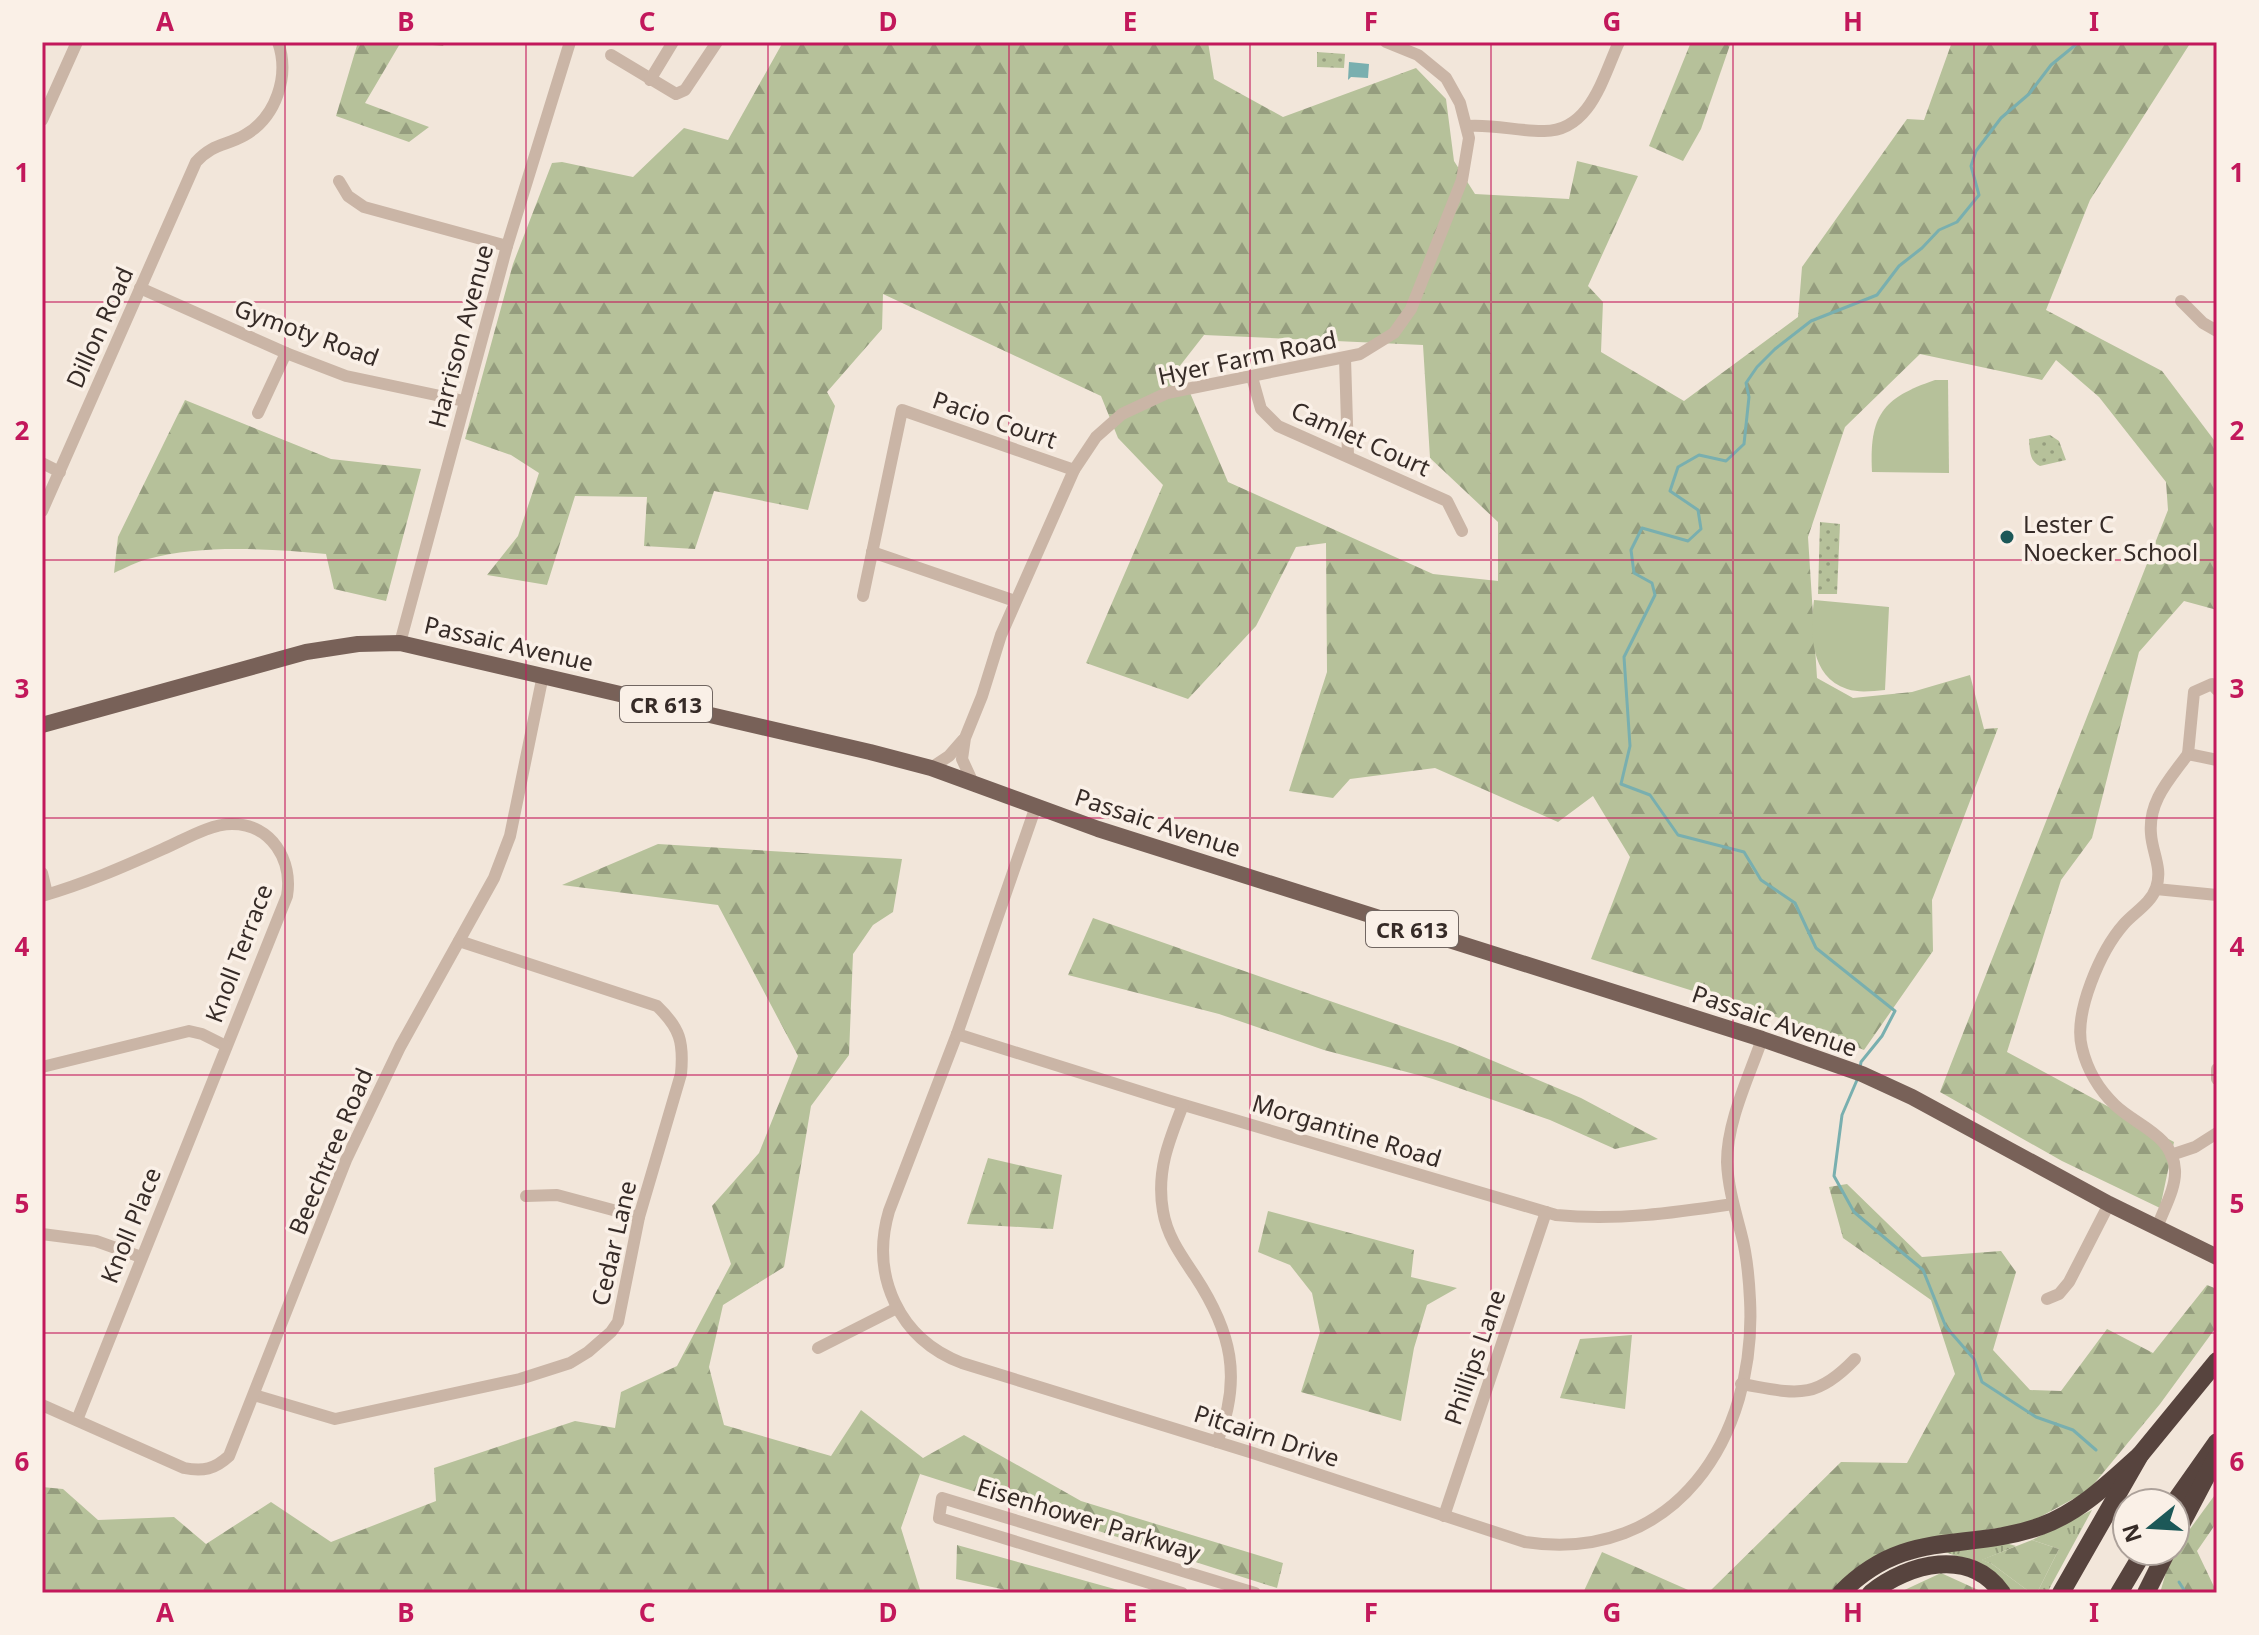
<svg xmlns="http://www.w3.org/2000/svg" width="2259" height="1635" viewBox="0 0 2259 1635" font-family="'Noto Sans',sans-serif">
<defs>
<pattern id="grass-tufts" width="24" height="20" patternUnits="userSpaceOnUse" patternTransform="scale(2)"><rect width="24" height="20" fill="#b6c19a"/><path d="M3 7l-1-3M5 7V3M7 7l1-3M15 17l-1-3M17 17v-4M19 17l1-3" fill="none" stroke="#959d7e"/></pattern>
<pattern id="forest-firs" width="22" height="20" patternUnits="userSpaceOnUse" patternTransform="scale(2)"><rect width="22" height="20" fill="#b6c19a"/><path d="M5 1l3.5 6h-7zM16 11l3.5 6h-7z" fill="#959d7e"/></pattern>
<pattern id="park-dots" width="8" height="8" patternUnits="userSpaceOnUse" patternTransform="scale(2)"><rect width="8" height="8" fill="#b6c19a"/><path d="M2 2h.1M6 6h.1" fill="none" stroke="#959d7e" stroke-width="1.8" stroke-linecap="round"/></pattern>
</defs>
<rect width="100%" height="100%" fill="#f2e6da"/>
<!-- grass -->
<g fill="url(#grass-tufts)">
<path d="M 2092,1510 L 2047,1593 L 2037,1593 L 2059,1549 L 2032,1540 Z"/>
<path d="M 2002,1542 L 2016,1546 L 1982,1560 L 1992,1564 L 2031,1593 L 2010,1593 L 1971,1561 L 1939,1550 Z"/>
</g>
<!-- forest -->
<g fill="url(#forest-firs)" fill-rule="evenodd">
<path d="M 358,42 L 445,42 L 443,46 L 401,42 L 365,103 L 429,127 L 409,142 L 336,116 Z"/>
<path d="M 783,42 L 1208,42 L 1214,79 L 1283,117 L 1416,68 L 1446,99 L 1454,161 L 1475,194 L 1569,199 L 1577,161 L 1638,176 L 1588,286 L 1603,302 L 1601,352 L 1684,401 L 1798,317 L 1802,267 L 1907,119 L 1924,120 L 1952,42 L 2191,42 L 2090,200 L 2046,310 L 2162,371 L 2217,444 L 2217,610 L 2184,601 L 2139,652 L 2092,838 L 2061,880 L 2007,1052 L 2174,1142 L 2160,1208 L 2062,1161 L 1940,1092 L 2168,510 L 2166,482 L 2099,397 L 2056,360 L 2042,380 L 1920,354 L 1845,427 L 1808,537 L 1817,678 L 1853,698 L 1912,692 L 1970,675 L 1984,729 L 1998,728 L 1932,900 L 1933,951 L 1864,1050 L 1805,1026 L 1591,959 L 1630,857 L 1593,796 L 1558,822 L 1435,768 L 1350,779 L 1333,798 L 1289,791 L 1327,672 L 1326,543 L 1296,547 L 1256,626 L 1188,699 L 1086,663 L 1163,485 L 1118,438 L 1101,396 L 883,294 L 882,329 L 827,392 L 835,406 L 808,510 L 714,491 L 695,549 L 644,546 L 647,497 L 575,496 L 547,585 L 487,575 L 518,536 L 539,473 L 511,455 L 465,439 L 513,264 L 552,163 L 562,162 L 633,177 L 684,128 L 728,140 ZM 1204,335 L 1423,345 L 1430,458 L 1498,522 L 1498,581 L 1433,574 L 1228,482 L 1179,367 Z"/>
<path d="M 1691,42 L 1731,42 L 1701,129 L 1683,161 L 1649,146 Z"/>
<path d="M 185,400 L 331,459 L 421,469 L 386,601 L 334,589 L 326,554 C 271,549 202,544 148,559 C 136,562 125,568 114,573 L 118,537 Z"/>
<path d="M 658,844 L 902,859 L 893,912 L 873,925 L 853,954 L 849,1055 L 811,1106 L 784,1267 L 723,1305 L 709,1367 L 724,1425 L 831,1456 L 861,1410 L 923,1458 L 964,1435 L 1081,1501 L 1283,1563 L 1277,1588 L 920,1474 L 901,1528 L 921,1593 L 42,1593 L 42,1487 L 63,1489 L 98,1520 L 174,1517 L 206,1544 L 271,1502 L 331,1542 L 436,1501 L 434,1468 L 575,1421 L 615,1428 L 621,1392 L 677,1366 L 731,1264 L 712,1206 L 759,1153 L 798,1056 L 718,905 L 562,885 Z"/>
<path d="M 1093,918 L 1453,1044 L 1581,1098 L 1658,1139 L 1615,1149 L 1550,1120 L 1433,1079 L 1324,1050 L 1219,1014 L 1068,975 Z"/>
<path d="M 988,1158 L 1062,1175 L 1053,1229 L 967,1224 Z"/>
<path d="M 1847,1184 L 1922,1257 L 2001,1251 L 2016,1272 L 1993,1350 L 2030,1390 L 2061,1391 L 2107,1329 L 2153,1353 L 2207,1285 L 2217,1289 L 2217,1326 L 2160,1404 L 2088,1491 L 2027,1524 L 1929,1538 L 1879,1555 L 1832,1593 L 1708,1593 L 1841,1462 L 1907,1463 L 1955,1374 L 1931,1300 L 1843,1238 L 1829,1187 Z"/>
<path d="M 1268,1211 L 1414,1250 L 1411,1277 L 1457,1288 L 1427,1305 L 1414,1348 L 1401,1421 L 1301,1392 L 1320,1332 L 1312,1293 L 1290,1265 L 1258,1252 Z"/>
<path d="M 1632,1335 L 1625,1409 L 1560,1398 L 1580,1339 Z"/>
<path d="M 2217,1492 L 2217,1522 L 2197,1551 L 2217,1593 L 2160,1593 L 2171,1555 Z"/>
<path d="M 2032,1540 L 2059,1549 L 2037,1593 L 2031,1593 L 1992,1564 L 1981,1560 Z"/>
<path d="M 957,1545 L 1129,1593 L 1019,1593 L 956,1579 Z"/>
<path d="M 1602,1552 L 1695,1593 L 1583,1593 Z"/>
<path d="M 1941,1573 L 1985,1593 L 1898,1593 Z"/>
</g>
<!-- park -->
<g fill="url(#park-dots)">
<path d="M 1317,52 L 1345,54 L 1344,68 L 1317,67 Z"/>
<path d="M 2050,435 L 2059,441 L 2066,460 L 2040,466 C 2029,461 2030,450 2029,439 Z"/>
<path d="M 1820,522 L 1840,524 L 1837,594 L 1818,594 Z"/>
</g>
<!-- garden -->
<g fill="#b6c19a">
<path d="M 1935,380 L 1948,380 L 1949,473 L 1872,472 C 1869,416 1882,398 1935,380 Z"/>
<path d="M 1814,600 L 1889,607 L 1885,690 C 1872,691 1859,693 1847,689 C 1810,677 1810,632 1814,600 Z"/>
</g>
<!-- water -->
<path fill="#79afaf" d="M 1349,62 L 1369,64 L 1368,78 L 1351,77 L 1348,80 Z"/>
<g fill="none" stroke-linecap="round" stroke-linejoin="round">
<!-- stream -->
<g stroke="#79afaf" stroke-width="3">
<path d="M 1860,1068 L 1861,1062 L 1882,1036 L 1895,1011 L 1816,948 L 1795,903 L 1761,880 L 1744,852 L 1678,835 L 1650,795 L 1621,784 L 1630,746 L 1624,657 L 1655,595 L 1652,583 L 1634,573 L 1631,550 L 1642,528 L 1688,541 L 1701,529 L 1698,510 L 1670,491 L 1678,467 L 1699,455 L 1726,461 L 1744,444 L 1749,397 L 1746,383 L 1757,367 L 1775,349 L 1811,321 L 1877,295 L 1899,266 L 1922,248 L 1939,230 L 1957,222 L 1979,195 L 1971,166 L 1976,151 L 2001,118 L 2029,94 L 2051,65 L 2079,42"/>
<path d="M 1857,1080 L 1842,1115 L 1834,1176 L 1854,1212 L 1923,1270 L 1946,1327 L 1974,1359 L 1982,1382 L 2036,1417 L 2073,1430 L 2096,1450"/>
<path d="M 2179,1582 L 2186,1593"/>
</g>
<!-- minor -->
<g stroke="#cab5a6" stroke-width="12">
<path d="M 611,55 L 676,94 L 685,90 L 717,42"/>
<path d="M 650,80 L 673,42"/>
<path d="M 42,120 L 77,42"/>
<path d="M 1467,126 C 1493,124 1517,131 1542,131 C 1590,133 1603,77 1619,42"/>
<path d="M 339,181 L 348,196 L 364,207 L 507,246"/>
<path d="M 140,288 L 286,353 L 346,376 L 464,401"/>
<path d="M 2181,301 L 2203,323 L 2217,331"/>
<path d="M 1345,358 L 1348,456"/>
<path d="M 1252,377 L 1261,409 L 1278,426 L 1447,501 L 1462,531"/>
<path d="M 258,413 L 286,353"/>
<path d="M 42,463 L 60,472"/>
<path d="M 42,511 L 196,162 C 213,143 226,146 245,135 C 276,117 290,76 278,42"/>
<path d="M 872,552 L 1015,601"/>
<path d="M 863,596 L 902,410 L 1074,470"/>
<path d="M 400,643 L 507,246 L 570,42"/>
<path d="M 2217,690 L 2212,684 L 2194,692 L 2188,754 L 2217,760"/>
<path d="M 931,768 L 949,756 L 963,740"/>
<path d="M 973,783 L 962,759 L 965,738 L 982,696 L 1001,635 L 1074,470 L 1096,437 L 1122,414 L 1167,393 L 1360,354 L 1394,333 L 1411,309 L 1462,180 L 1469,138 L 1460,103 L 1446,78 L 1418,55 L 1386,42"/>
<path d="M 1036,806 L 957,1034 L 889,1211 C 870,1276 899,1339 962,1363 L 1253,1453 L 1525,1542 C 1675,1565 1757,1437 1750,1300 C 1749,1278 1747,1255 1741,1233 C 1735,1210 1728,1187 1727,1162 C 1727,1121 1749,1077 1762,1039"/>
<path d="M 42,873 L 47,894"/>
<path d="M 2156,889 L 2217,895"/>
<path d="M 42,896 C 84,884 123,867 163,849 C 184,840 209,824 232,824 C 272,824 293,861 287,896 L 77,1420"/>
<path d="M 957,1034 L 1167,1100 L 1556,1215 C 1616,1221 1673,1213 1733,1204"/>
<path d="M 42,1067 L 189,1031 L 202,1034 L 226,1046"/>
<path d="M 2217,1069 L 2217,1079"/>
<path d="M 1183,1105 C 1169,1140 1156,1172 1163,1211 C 1167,1236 1181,1255 1195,1276 C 1231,1331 1243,1378 1217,1442"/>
<path d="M 2171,1155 L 2195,1147 L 2217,1133"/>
<path d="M 526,1196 L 557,1195 L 639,1217"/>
<path d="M 2157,1228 C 2163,1210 2176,1189 2175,1170 C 2173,1135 2137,1126 2115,1105 C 2099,1090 2087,1069 2082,1048 C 2073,1013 2101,950 2124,924 C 2135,912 2151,903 2156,888 C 2163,869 2152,852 2151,834 C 2148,801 2170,779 2188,754"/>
<path d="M 42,1234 L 96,1241 L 141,1257"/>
<path d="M 2047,1299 L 2059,1294 L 2069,1282 L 2109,1204"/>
<path d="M 818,1348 L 897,1308"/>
<path d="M 1741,1384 C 1795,1393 1814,1402 1855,1359"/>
<path d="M 254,1395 L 335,1419 L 520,1379 L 570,1363 L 588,1352 L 611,1332 L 618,1322 L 639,1217 L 681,1074 C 684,1042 680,1028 657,1006 L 459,941"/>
<path d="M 42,1405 L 184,1468 C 203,1472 215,1469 229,1456 L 346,1160 L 400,1047 L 494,878 L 510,836 L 543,675"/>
<path d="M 1444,1516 L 1546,1212"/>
<path d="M 1182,1593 L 939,1518 L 942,1498 L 1255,1593"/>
</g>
<!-- major -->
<path stroke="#786158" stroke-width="16" d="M 42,725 L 306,652 L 358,644 L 400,643 L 870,752 L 931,768 L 1098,829 L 1762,1039 L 1862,1074 L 1912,1097 L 2109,1204 L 2217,1257"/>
<!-- highway -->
<g stroke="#57443e" stroke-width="18">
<path d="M 2174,1503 L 2217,1442"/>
<path d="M 2175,1536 L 2217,1456"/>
<path d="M 1841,1593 C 1906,1527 1965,1553 2041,1526 C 2080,1512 2110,1482 2140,1455"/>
<path d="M 1871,1593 C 1909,1563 1970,1547 2002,1593"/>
<path d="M 2061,1593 L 2140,1455 L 2217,1361"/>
<path d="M 2119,1593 L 2144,1551"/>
<path d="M 2146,1593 L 2167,1551"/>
</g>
</g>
<!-- grid -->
<path fill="none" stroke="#c2185b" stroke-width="2" stroke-opacity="0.55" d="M 285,42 L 285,1593M 526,42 L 526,1593M 768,42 L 768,1593M 1009,42 L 1009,1593M 1250,42 L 1250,1593M 1491,42 L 1491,1593M 1733,42 L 1733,1593M 1974,42 L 1974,1593M 42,302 L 2217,302M 42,560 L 2217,560M 42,818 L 2217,818M 42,1075 L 2217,1075M 42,1333 L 2217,1333"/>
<!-- markers -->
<circle fill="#1c5858" stroke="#faf0e7" stroke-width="3" cx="2007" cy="537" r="8"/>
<g text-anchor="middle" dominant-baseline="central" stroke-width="7" stroke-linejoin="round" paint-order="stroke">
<!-- shield labels -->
<g fill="#faf0e7" stroke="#716661" stroke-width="2">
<rect x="620" y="686" width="92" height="36" rx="6"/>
<rect x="1366" y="911" width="92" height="36" rx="6"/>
</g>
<g font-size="22" font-weight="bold" fill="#362b27">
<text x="666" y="704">CR 613</text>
<text x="1412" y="929">CR 613</text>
</g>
<!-- street labels -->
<g font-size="24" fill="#362b27" stroke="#faf0e7">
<text transform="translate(99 327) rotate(-66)">Dillon Road</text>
<text transform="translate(307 332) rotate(20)">Gymoty Road</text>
<text transform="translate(460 336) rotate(-75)">Harrison Avenue</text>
<text transform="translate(1247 357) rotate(-12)">Hyer Farm Road</text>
<text transform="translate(995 419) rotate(19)">Pacio Court</text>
<text transform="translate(1361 438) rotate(24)">Camlet Court</text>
<text transform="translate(509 643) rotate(13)">Passaic Avenue</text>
<text transform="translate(1158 822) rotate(18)">Passaic Avenue</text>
<text transform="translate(238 953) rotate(-69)">Knoll Terrace</text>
<text transform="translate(1775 1020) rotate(19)">Passaic Avenue</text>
<text transform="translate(1347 1130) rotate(17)">Morgantine Road</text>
<text transform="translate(330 1151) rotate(-67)">Beechtree Road</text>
<text transform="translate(130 1225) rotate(-68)">Knoll Place</text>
<text transform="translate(613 1243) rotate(-77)">Cedar Lane</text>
<text transform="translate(1474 1357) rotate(-71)">Phillips Lane</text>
<text transform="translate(1267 1435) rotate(18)">Pitcairn Drive</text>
<text transform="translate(1089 1519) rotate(17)">Eisenhower Parkway</text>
</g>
<!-- poi labels -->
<g font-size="24" fill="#362b27" stroke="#faf0e7" text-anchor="start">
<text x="2023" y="523">Lester C<tspan x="2023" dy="28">Noecker School</tspan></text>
</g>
</g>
<!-- border -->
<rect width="2259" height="1635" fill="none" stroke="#faf0e7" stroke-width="88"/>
<!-- north arrow -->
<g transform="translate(2151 1527) rotate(252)"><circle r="38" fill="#faf0e7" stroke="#aca19a" stroke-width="2"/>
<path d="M0-6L14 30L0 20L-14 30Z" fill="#1c5858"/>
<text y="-12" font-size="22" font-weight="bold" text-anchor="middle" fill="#362b27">N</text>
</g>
<rect x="44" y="44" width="2171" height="1547" fill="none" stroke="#c2185b" stroke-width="3"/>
<g font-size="26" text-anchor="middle" font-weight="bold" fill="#c2185b">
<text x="165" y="31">A</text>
<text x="406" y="31">B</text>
<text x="647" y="31">C</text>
<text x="888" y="31">D</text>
<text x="1130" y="31">E</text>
<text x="1371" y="31">F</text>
<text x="1612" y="31">G</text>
<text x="1853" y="31">H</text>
<text x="2094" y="31">I</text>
<text x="22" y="182">1</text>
<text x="2237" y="182">1</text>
<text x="22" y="440">2</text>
<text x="2237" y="440">2</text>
<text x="22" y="698">3</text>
<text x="2237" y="698">3</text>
<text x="22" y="956">4</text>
<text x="2237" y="956">4</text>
<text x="22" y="1213">5</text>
<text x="2237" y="1213">5</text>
<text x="22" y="1471">6</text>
<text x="2237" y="1471">6</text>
<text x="165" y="1622">A</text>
<text x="406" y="1622">B</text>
<text x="647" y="1622">C</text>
<text x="888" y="1622">D</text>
<text x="1130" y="1622">E</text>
<text x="1371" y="1622">F</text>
<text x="1612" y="1622">G</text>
<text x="1853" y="1622">H</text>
<text x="2094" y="1622">I</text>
</g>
</svg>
